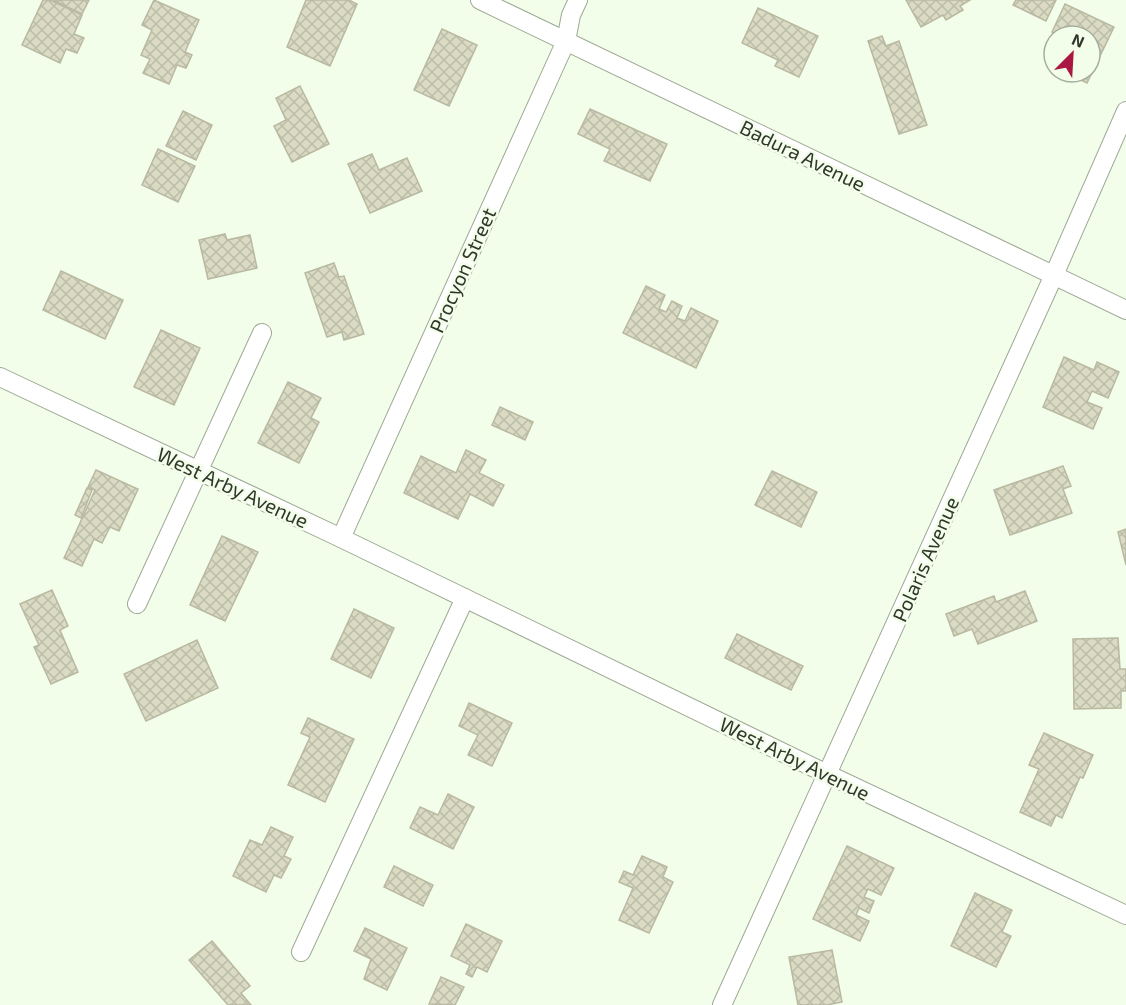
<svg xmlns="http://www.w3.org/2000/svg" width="1126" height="1005" viewBox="0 0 1126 1005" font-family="'Exo 2',sans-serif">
<defs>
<pattern id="building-cross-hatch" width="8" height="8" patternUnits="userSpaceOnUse" patternTransform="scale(1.5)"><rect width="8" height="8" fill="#dbdbc4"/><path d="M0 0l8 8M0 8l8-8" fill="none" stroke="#bcbda9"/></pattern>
</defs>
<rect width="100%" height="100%" fill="#f2fee9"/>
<!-- building -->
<g fill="url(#building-cross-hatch)" stroke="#b9b9a2" stroke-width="1.5">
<path d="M 43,0 L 50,0 L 82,15 L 74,34 L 84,38 L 77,53 L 66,49 L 60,63 L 22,45 Z"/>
<path d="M 53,0 L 89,0 L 82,14 Z"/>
<path d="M 154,0 L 199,20 L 185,52 L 192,55 L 186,68 L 177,65 L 169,84 L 143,73 L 150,59 L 141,55 L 152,30 L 142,25 Z"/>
<path d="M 306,0 L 349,0 L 357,4 L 330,66 L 287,47 Z"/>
<path d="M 906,0 L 970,0 L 960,6 L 963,10 L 946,20 L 943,15 L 921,27 Z"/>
<path d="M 1016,0 L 1056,0 L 1046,21 L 1013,5 Z"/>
<path d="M 1065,4 L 1114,27 L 1087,83 L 1068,74 L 1069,72 L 1090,72 L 1090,36 L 1061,36 L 1052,32 Z"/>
<path d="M 758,8 L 818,36 L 799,77 L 775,66 L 778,60 L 742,43 Z"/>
<path d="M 442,29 L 477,45 L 449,106 L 414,90 Z"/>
<path d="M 882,36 L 886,46 L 899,41 L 927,125 L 899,134 L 868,41 Z"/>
<path d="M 300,86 L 329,144 L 292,162 L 274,126 L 286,120 L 276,98 Z"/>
<path d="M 590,109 L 667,144 L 650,181 L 604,161 L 610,149 L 578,134 Z"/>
<path d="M 183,111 L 212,125 L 196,160 L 166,146 Z"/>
<path d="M 158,149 L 195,166 L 178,202 L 142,185 Z"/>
<path d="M 372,154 L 379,170 L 407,158 L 422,191 L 370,213 L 348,164 Z"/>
<path d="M 225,234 L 227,240 L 250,235 L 257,268 L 208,279 L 199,240 Z"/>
<path d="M 334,263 L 339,277 L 344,276 L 364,334 L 344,340 L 342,332 L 327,337 L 305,273 Z"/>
<path d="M 61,271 L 123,300 L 105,339 L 43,310 Z"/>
<path d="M 646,286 L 665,295 L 659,309 L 666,312 L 672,301 L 682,306 L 677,318 L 685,321 L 691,308 L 718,321 L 696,368 L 623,333 Z"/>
<path d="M 161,330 L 200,348 L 174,405 L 134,387 Z"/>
<path d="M 1064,357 L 1094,370 L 1097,362 L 1119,372 L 1108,398 L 1092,391 L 1087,402 L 1102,408 L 1093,429 L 1043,407 Z"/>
<path d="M 288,382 L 321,398 L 311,418 L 319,422 L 299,463 L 258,443 Z"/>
<path d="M 500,407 L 533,422 L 525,440 L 492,425 Z"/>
<path d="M 466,450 L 486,460 L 479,473 L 504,485 L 493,506 L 470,494 L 458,519 L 404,493 L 421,456 L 456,473 Z"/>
<path d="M 1063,466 L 1071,486 L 1063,489 L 1072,513 L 1010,535 L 994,490 Z"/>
<path d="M 96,470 L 138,489 L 119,531 L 110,527 L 102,543 L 94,539 L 82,566 L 64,558 L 95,490 L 88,487 Z"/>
<path d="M 772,471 L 817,492 L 801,527 L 755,505 Z"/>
<path d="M 87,488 L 92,490 L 81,518 L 75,515 Z"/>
<path d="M 1126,529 L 1126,565 L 1118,532 Z"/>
<path d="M 222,536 L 258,552 L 225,621 L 190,605 Z"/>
<path d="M 52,590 L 68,626 L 60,630 L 78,672 L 51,684 L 34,647 L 39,645 L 20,604 Z"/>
<path d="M 1025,591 L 1037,621 L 978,644 L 972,629 L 954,636 L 946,614 L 994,596 L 996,602 Z"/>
<path d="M 354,609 L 394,628 L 371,678 L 331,659 Z"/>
<path d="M 737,634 L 803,666 L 791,690 L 725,658 Z"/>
<path d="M 1118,638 L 1120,669 L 1126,669 L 1126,691 L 1121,691 L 1121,708 L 1074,709 L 1073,639 Z"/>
<path d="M 197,640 L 218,688 L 146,721 L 124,674 Z"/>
<path d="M 469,703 L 512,723 L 492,766 L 468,755 L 478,735 L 459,726 Z"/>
<path d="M 308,718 L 354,739 L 325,802 L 288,785 L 310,737 L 301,733 Z"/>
<path d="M 1044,733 L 1093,755 L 1083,778 L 1080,777 L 1062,818 L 1056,815 L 1051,826 L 1020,812 L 1039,769 L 1029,765 Z"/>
<path d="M 448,794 L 474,807 L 453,849 L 410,828 L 420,807 L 438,815 Z"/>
<path d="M 271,827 L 293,837 L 284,856 L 291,859 L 281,878 L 274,875 L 266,892 L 233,876 L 250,840 L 262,845 Z"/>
<path d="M 847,846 L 894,868 L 881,895 L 868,889 L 864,897 L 874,901 L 869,913 L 859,908 L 856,915 L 869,921 L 860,941 L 813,919 Z"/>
<path d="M 642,856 L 667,867 L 663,877 L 673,882 L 649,933 L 619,920 L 633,888 L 619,882 L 624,871 L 633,875 Z"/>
<path d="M 394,866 L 433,885 L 423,906 L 384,887 Z"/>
<path d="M 975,893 L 1012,910 L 1002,932 L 1011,936 L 996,967 L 951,946 Z"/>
<path d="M 466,924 L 502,941 L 487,972 L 477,967 L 472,977 L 466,974 L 470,965 L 451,956 Z"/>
<path d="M 365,928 L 407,948 L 387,990 L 364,979 L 371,959 L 354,951 Z"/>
<path d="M 212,941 L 250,986 L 241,993 L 251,1005 L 228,1005 L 189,960 Z"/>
<path d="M 832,950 L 842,1002 L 827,1005 L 798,1005 L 789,957 Z"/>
<path d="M 441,977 L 464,987 L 455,1005 L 429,1004 Z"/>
</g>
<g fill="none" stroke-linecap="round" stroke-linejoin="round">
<defs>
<g id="minor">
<path d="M 480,0 L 1126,310"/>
<path d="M 0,377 L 341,538 L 827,774 L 1126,915"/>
<path d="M 341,538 L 566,41 L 571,15 L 578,0"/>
<path d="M 137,604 L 262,333"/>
<path d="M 301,952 L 465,598"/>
<path d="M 722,1005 L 1054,275 L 1126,111"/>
</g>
</defs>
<!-- minor casing -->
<use href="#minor" stroke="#9ea995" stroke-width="20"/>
<!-- minor -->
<use href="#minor" stroke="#fff" stroke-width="18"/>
</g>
<g text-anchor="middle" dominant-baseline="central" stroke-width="5" stroke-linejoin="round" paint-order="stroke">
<!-- street labels -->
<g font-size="20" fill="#31362d" stroke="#f2fee9">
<text transform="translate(803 155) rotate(26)">Badura Avenue</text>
<text transform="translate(462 270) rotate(-66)">Procyon Street</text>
<text transform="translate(233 487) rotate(25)">West Arby Avenue</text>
<text transform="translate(925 559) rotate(-66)">Polaris Avenue</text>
<text transform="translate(795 758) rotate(26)">West Arby Avenue</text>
</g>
</g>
<!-- north arrow -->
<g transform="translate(1072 54) rotate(24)"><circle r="28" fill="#f2fee9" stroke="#a5ae9e" stroke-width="1.5"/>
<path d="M0-4.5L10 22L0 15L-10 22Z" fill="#ab1743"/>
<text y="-9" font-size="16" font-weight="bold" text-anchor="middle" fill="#31362d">N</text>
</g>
</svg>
